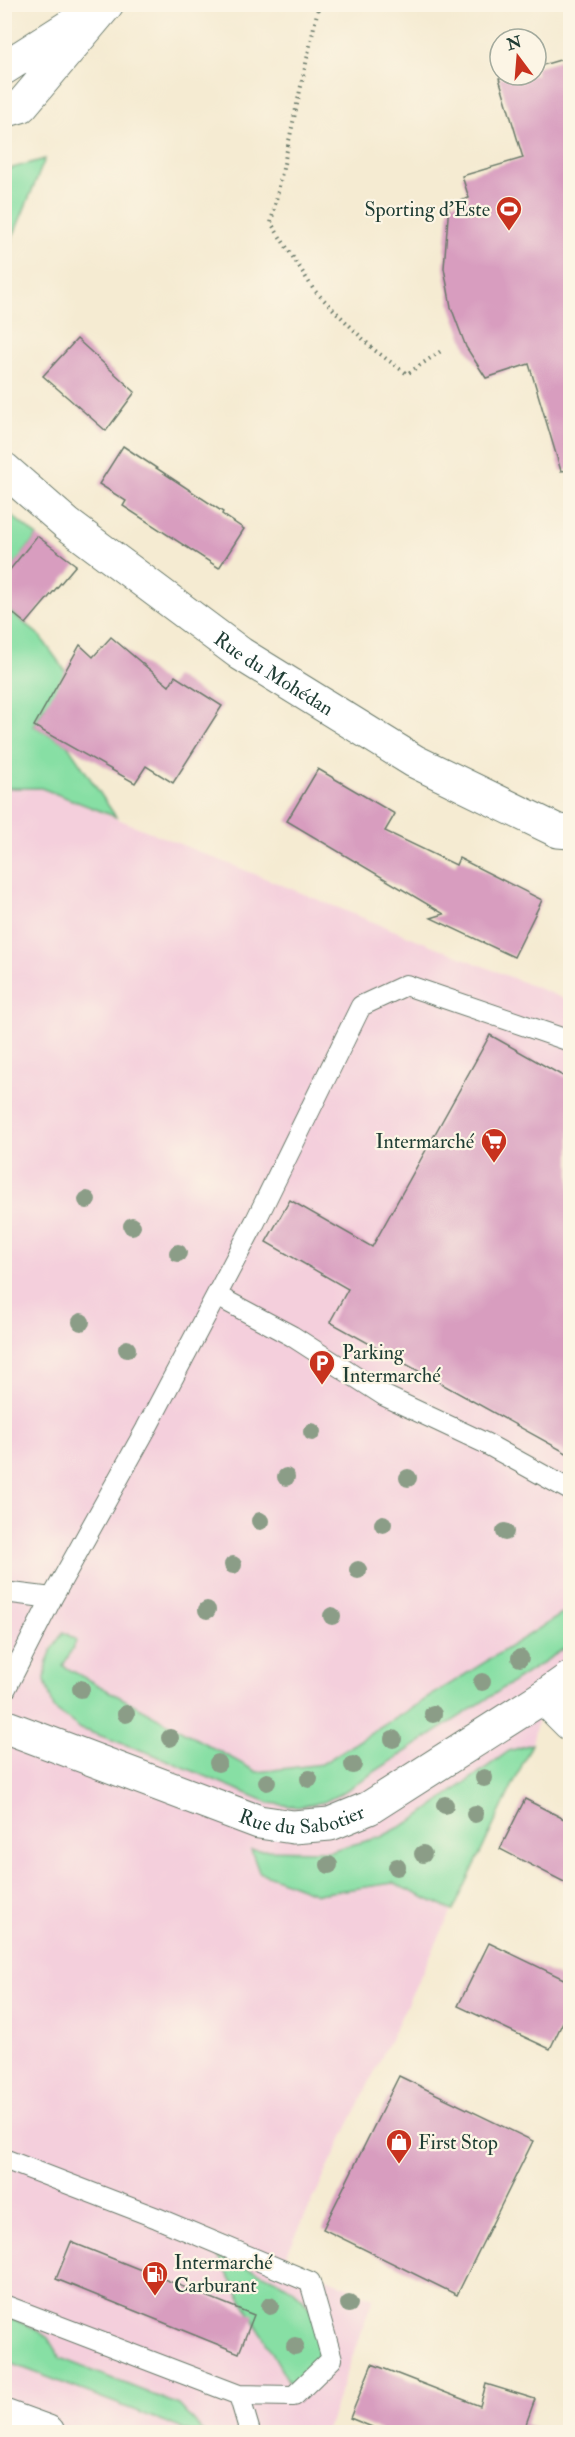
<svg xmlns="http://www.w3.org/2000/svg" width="575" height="2437" viewBox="0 0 575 2437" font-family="'IM FELL Double Pica',serif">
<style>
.built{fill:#f4cfdc}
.green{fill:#87dfa4;stroke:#538e6c;stroke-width:1.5}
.building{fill:#d89dbf}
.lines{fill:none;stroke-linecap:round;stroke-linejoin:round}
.lane-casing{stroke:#6a7a6b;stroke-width:22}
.street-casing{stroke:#6a7a6b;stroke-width:35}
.secondary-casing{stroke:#6a7a6b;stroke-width:35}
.path{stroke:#6a7a6b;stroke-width:4;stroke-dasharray:1.5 4.5;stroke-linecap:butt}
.lane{stroke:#fff;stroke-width:20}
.street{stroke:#fff;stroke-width:33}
.secondary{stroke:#fff;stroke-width:33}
.tree{fill:#8b9d87}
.labels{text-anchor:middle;stroke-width:4.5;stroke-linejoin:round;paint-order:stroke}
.poi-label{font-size:20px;fill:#1f3d34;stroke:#fcf5e5;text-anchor:start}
.street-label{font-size:20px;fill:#1f3d34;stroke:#fcf5e5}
</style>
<rect width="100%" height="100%" fill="#fcf5e5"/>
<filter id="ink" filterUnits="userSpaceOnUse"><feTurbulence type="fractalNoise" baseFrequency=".0167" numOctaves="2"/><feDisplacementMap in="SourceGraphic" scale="12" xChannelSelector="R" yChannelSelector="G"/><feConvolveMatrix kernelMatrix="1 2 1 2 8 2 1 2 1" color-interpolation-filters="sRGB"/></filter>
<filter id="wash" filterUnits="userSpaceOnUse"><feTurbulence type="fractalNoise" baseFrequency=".008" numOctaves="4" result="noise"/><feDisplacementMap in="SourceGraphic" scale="24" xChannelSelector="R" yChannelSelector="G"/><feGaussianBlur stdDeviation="1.35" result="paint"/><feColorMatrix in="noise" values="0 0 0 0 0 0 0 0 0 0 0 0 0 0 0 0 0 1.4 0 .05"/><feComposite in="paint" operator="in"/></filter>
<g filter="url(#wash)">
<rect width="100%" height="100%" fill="#f5ebd2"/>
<!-- built -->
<path class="built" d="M9,788h32l529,213v677l-27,19 -11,47 -248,516 89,38 -47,134h-321l-1,-1642z"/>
<!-- green -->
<path class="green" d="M45,159l-40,97v-86z
M6,511l31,25 -32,41 -1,-64z
M4,606l36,30 29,40 -25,32 -10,18 33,18 49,73 -75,-29h-32l-4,2z
M570,1609v36l-228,148 -18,9 -26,5 -28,-4 -118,-49 -71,-25 -27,-20 -9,-28 1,-16 6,-16 11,-17 14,8 -14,26 194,106 65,-8z
M532,1744l-79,167 -60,-28 -76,11 -58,-22 -8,-22 78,1 52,-14 34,-18 94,-68z
M218,2257c41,16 99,28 101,82 1,27 -7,33 -28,47z
M4,2316l30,12 14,10 12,20 119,47 25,27h-13l-186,-71z"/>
<g id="blocks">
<!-- building -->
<path class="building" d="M570,57v413l-9,1 -32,-107 -43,14 -20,-31 -15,-40 -7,-39 5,-64 20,-6 -7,-22 61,-18 -24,-80 11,-3h26v-8z
M77,339l58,53 -29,39 -63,-55z
M123,446l100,66 -1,2 22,15 -25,39 -96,-62 3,-5 -27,-17z
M37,536l39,29 -50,59 -22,-18v-29z
M111,637l58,49 6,-10 47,30 -49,77 -27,-17 -11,17 -101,-57 46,-81 13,12z
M318,769l77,45 -10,17 71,34 3,-7 83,42 -28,57 -83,-39 13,-4 -157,-93z
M490,1035l80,45v375l-240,-133 18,-33 -82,-47 24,-42 82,47z
M525,1799l45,23v63l-70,-36z
M489,1943l81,39v25l-20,42 -92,-43z
M399,2076l134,65 -76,154 -134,-66z
M71,2242l183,73 -15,38 -183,-74z
M372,2364l108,42 6,-22 49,15 -9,25 15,6 -1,3h-153l-37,-15z"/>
</g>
</g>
<g filter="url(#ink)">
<use href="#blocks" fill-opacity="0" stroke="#6a7a6b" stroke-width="1.5"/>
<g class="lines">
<!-- lane casing -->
<g class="lane-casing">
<path id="lane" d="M217,1296l75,40 93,60 100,47 85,47
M4,1592l48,6
M4,1692l48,-94 94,-169 109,-207 106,-216 45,-21 164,56
M4,2159l153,59 153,64 22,77 -38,37 -55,-1 -235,-90
M239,2395l11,37"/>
</g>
<!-- street casing -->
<g class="street-casing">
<g id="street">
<path id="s1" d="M4,469l63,55 174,130 173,107 144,70 12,1"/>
<path d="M543,1697l27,-19"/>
<path id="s2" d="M4,1726l255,96 34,5 37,-3 39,-16 174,-111 27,27"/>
</g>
</g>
<!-- secondary casing -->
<g class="secondary-casing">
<path id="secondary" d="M4,68l77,-49
M4,111l17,-5 86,-102
M4,2416l44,16"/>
</g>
<!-- path -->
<path class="path" d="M319,4l-48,219 43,67 59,59 34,25 34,-23"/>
<!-- lane -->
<use href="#lane" class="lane"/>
<!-- street -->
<use href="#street" class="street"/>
<!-- secondary -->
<use href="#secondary" class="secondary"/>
</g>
<!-- trees -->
<g class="tree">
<circle cx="87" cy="1200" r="9"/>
<circle cx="132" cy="1226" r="9"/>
<circle cx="178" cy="1253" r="9"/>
<circle cx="81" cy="1322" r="9"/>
<circle cx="127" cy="1349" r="9"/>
<circle cx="312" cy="1432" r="9"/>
<circle cx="286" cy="1477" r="9"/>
<circle cx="408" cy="1478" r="9"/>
<circle cx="260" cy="1521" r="9"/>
<circle cx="383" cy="1524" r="9"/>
<circle cx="505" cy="1532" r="9"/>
<circle cx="233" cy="1565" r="9"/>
<circle cx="358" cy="1570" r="9"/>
<circle cx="207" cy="1610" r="9"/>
<circle cx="332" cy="1616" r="9"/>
<circle cx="520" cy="1658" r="9"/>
<circle cx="482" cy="1682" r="9"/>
<circle cx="81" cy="1689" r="9"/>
<circle cx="126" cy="1714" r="9"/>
<circle cx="433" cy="1714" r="9"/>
<circle cx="170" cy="1738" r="9"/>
<circle cx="393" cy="1739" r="9"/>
<circle cx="218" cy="1763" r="9"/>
<circle cx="353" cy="1765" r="9"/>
<circle cx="484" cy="1778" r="9"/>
<circle cx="309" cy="1779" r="9"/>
<circle cx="267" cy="1782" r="9"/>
<circle cx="445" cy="1805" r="9"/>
<circle cx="475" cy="1814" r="9"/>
<circle cx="423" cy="1854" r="9"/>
<circle cx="329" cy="1865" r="9"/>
<circle cx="397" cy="1867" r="9"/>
<circle cx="349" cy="2304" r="9"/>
<circle cx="270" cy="2306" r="9"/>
<circle cx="295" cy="2346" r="9"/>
</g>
</g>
<!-- icons -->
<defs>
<g id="stadium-pin" transform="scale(1.35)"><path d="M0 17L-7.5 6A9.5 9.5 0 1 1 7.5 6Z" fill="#c8321e" stroke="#fcf5e5"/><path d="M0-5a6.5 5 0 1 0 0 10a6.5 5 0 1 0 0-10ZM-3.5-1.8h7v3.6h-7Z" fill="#fff"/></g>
<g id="supermarket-pin" transform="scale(1.35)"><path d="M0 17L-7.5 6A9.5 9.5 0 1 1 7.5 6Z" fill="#c8321e" stroke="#fcf5e5"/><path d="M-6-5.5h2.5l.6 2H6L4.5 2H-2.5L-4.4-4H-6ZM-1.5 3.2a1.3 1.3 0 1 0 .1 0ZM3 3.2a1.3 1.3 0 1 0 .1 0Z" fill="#fff"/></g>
<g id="parking-pin" transform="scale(1.35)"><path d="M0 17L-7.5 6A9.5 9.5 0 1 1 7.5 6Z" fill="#c8321e" stroke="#fcf5e5"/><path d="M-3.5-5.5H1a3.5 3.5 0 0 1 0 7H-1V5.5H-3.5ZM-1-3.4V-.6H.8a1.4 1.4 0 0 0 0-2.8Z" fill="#fff"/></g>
<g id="shop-pin" transform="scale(1.35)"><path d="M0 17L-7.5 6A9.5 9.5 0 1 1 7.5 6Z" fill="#c8321e" stroke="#fcf5e5"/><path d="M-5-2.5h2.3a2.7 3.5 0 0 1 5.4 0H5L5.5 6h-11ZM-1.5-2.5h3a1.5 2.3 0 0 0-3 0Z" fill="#fff"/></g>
<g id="fuel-pin" transform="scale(1.35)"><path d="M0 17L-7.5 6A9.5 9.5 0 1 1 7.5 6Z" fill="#c8321e" stroke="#fcf5e5"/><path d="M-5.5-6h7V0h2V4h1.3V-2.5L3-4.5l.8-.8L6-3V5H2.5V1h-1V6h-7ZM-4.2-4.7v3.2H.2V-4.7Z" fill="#fff"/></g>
</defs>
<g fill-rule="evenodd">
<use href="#stadium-pin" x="509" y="209"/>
<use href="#supermarket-pin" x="494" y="1141"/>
<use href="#parking-pin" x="322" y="1363"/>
<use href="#shop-pin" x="399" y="2142"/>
<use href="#fuel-pin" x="155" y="2274"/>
</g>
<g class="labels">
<!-- poi labels -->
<g class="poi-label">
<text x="490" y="216" text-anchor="end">Sporting d'Este</text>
<text x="474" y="1148" text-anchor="end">Intermarché</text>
<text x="342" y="1359">Parking<tspan x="342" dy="23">Intermarché</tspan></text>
<text x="418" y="2149">First Stop</text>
<text x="174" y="2269">Intermarché<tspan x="174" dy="23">Carburant</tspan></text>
</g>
<!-- street labels -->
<g class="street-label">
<text dy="7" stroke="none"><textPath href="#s1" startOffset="339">Rue du Mohédan</textPath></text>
<text dy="7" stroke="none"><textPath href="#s2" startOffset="316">Rue du Sabotier</textPath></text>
</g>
</g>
<!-- margin -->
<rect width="575" height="2437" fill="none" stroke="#fcf5e5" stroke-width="24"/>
<!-- north arrow -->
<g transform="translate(518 57) rotate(344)"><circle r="28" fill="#fcf5e5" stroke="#a4ab9e" stroke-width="1.5"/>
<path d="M0-4.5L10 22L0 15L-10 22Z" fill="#c8321e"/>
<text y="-9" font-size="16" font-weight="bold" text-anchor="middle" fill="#1f3d34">N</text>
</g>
</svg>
